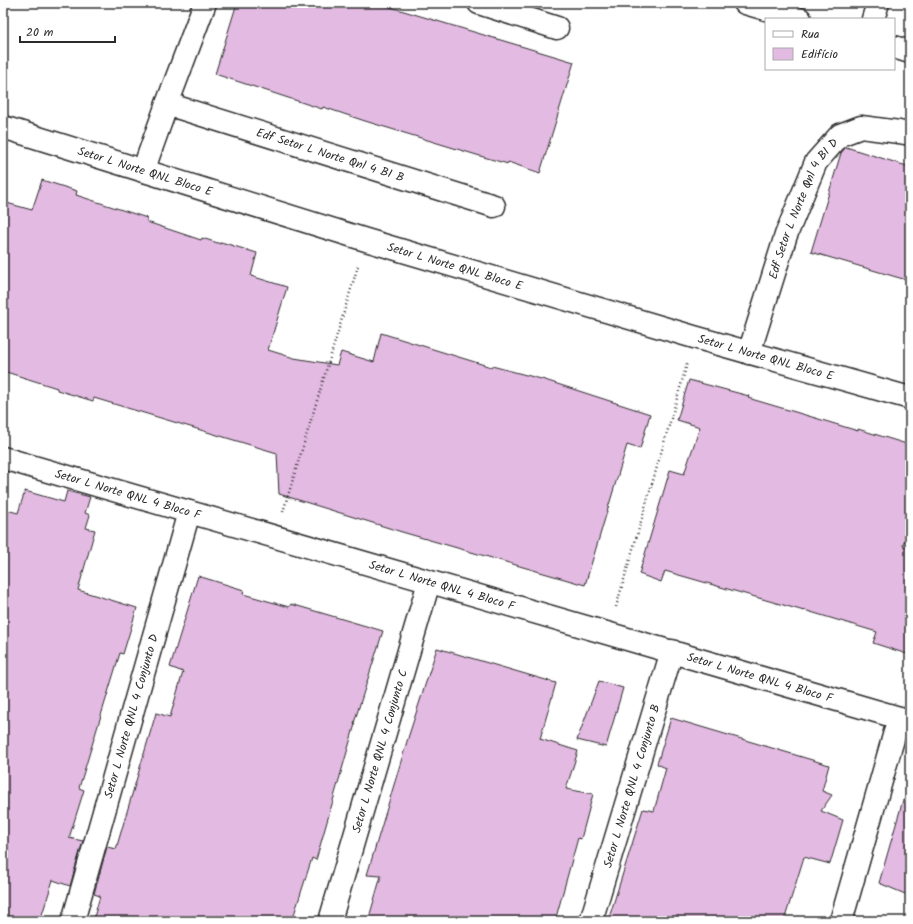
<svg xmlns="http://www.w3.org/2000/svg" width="913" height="924" viewBox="0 0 913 924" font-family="Kalam,sans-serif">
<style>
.building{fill:#e3bae2;stroke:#2b2b2b}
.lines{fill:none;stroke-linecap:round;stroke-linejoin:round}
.minor-casing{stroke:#2b2b2b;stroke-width:25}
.major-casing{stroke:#2b2b2b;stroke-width:25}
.path{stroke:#2b2b2b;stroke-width:2.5;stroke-dasharray:1 3;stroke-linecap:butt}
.minor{stroke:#fff;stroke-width:22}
.major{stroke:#fff;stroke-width:22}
.labels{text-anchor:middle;stroke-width:3.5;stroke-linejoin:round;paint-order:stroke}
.street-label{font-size:12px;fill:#2b2b2b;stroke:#fff}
</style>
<rect width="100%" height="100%" fill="#fff"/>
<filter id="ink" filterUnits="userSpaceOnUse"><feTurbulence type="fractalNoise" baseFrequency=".025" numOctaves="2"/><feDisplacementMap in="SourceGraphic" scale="8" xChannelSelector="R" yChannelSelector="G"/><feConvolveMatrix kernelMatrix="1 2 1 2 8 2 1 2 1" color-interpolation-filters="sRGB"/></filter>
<g filter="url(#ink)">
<!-- building -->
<path class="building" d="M237,3h140l197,59 -34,111 -32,-11v2l-28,-8 -115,-35 -42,-14 -1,2 -107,-35z
M846,147l64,20v114l-99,-29 30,-99z
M42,180l35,11 -1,4 71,23v4l54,18 1,-2 19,6v-2l36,11 -6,23 36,11 -19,63 26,8 43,7 4,-13 33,10 7,-29 110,34 1,-1 53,14 105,34 -10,35 -13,-4 -42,140 -183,-53 -123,-38 -2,-41 -183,-55 -1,3 -36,-11v-2l-54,-17v-169l29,8z
M689,380l60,16 -1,2 74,22 36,11v-2l52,16v76l-7,25 7,2v107l-37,-12 4,-11 -73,-22v1l-139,-40 -4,11 -22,-8 31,-104 14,4 16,-47 -23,-7z
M25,491l39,11 3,-11 23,6 -5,16 5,2 -4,13 9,2 -17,60 59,18 -14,46 -3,-1 -41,135 5,2 -15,48 14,3 -13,45 -17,-6 -13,41h-16l-21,-6v-406l15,4z
M198,576l46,14 -1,4 46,13 2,-3 92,27 -29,92 1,1 -39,136 -4,-2 -20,63h-199l7,-25 -6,-2 13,-47 9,2 40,-136 14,4 13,-45 -13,-5z
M437,648l119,35 -16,56 38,12 -12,38 27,5 -12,45 -3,-1 -23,83h-187l13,-45 -14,-1 41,-137z
M599,681l24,7 -17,59 -29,-7z
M671,718l158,47 -7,26 10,4 -11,16 22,9 -13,44 -26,-7 -20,64h-176l35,-112 11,2 12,-43 -9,-4z
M903,800l7,1v95l-31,-13z"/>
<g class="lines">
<!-- minor casing -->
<g class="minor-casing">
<g id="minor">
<path d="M479,3l78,25"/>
<path id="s1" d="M167,104l327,102"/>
<path id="s2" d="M3,127l363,113 328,97 216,61"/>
<path d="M143,171l24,-67 38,-101"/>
<path id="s3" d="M749,353l37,-118 30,-73 24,-27 21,-8 38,5 11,2"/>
<path id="s4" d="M3,458l907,263"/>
<path id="s5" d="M73,921l116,-409"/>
<path id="s6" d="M330,921l99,-339"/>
<path id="s7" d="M591,921l81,-270"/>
<path d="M841,921l58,-203"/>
</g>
</g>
<!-- major casing -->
<g class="major-casing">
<path id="major" d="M745,3l55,16
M873,19l5,-16
M894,47l16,5"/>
</g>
<!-- path -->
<path class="path" d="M283,512l75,-246
M616,607l71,-243"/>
<!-- minor -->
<use href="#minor" class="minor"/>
<!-- major -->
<use href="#major" class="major"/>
</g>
</g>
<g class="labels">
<!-- street labels -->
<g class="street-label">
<text dy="4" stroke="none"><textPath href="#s1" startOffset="171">Edf Setor L Norte Qnl 4 BI B</textPath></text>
<text dy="4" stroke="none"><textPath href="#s2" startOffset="149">Setor L Norte QNL Bloco E</textPath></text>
<text dy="4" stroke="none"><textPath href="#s3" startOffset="155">Edf Setor L Norte Qnl 4 BI D</textPath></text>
<text dy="4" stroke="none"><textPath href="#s2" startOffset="473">Setor L Norte QNL Bloco E</textPath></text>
<text dy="4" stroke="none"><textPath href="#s2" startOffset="797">Setor L Norte QNL Bloco E</textPath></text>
<text dy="4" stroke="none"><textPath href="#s4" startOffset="130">Setor L Norte QNL 4 Bloco F</textPath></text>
<text dy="4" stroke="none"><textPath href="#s4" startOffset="457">Setor L Norte QNL 4 Bloco F</textPath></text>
<text dy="4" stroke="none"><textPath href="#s4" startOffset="788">Setor L Norte QNL 4 Bloco F</textPath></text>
<text dy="4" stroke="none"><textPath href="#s5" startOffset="213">Setor L Norte QNL 4 Conjunto D</textPath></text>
<text dy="4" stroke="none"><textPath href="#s6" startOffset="177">Setor L Norte QNL 4 Conjunto C</textPath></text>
<text dy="4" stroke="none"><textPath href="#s7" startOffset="141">Setor L Norte QNL 4 Conjunto B</textPath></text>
</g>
</g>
<!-- margin -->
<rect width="913" height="924" fill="none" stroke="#fff" stroke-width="16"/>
<rect x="8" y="8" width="897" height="908" fill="none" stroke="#2b2b2b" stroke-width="1.5" filter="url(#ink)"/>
<!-- legend -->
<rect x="765" y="18" width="130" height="52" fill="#ffffff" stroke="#aaaaaa"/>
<rect x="773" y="31" width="20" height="6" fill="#ffffff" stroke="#aaaaaa"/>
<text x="801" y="38" font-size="12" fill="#2b2b2b">Rua</text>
<rect x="773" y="48" width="20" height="12" fill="#e3bae2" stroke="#aaaaaa"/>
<text x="801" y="58" font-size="12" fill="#2b2b2b">Edifício</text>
<!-- scale -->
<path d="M20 36v6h95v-6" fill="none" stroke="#2b2b2b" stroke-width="2"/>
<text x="26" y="36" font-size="12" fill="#2b2b2b" stroke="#ffffff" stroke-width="3" paint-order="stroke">20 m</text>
</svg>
